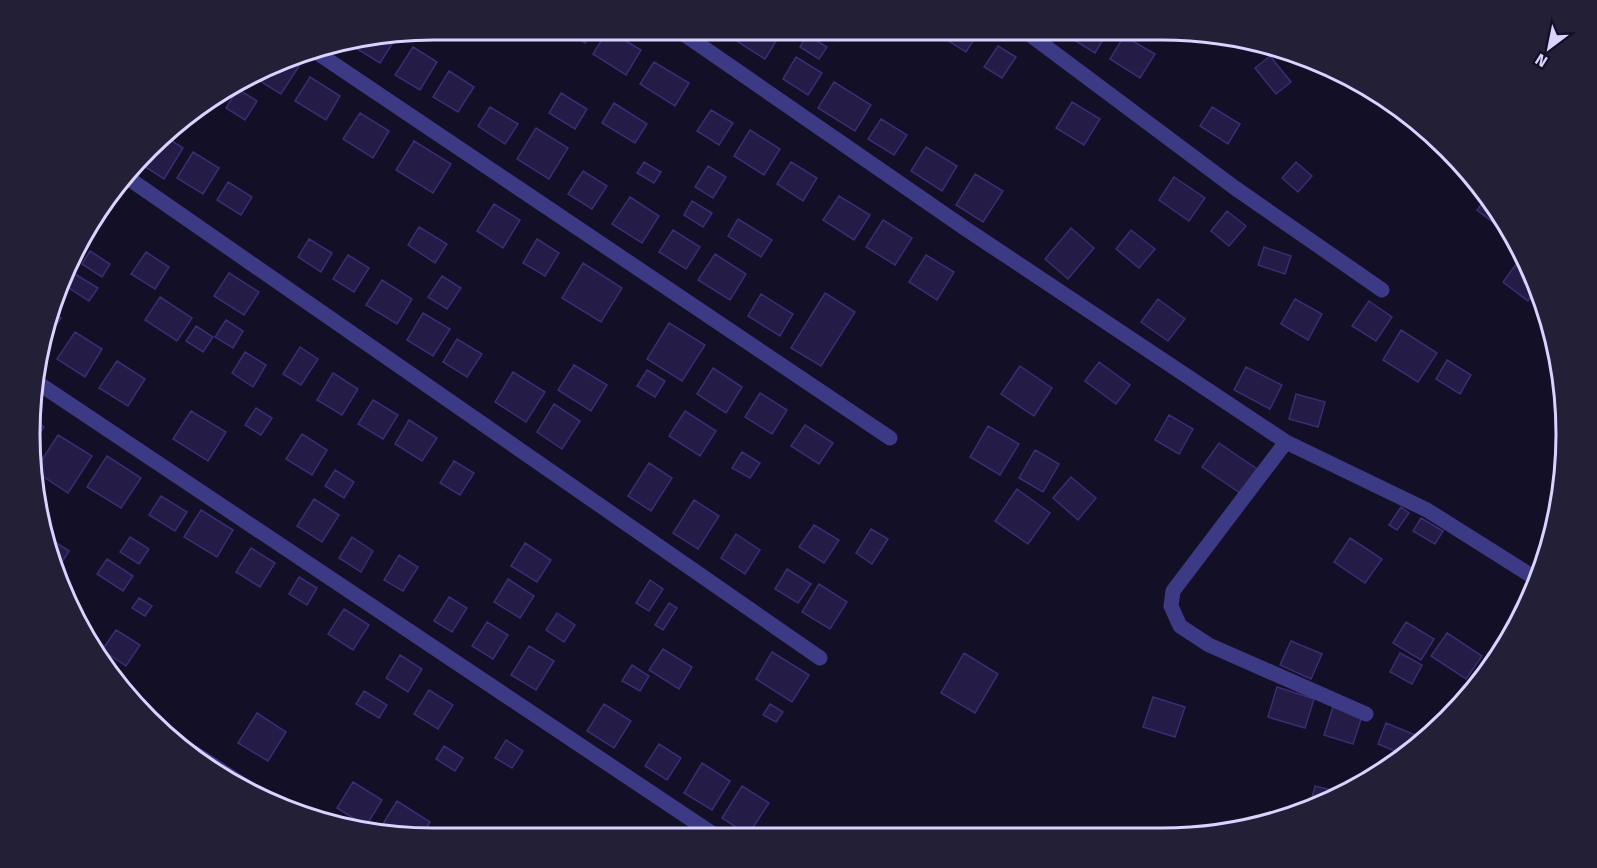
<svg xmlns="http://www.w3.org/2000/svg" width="1597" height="868" viewBox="0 0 1597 868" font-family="'Fira Sans',sans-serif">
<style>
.building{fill:#241b47;stroke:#3b2d73;stroke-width:1.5}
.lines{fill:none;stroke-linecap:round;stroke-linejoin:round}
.minor{stroke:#3d3a85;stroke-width:15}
.rim{fill:none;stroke:#d9d4ff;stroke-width:3}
</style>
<rect width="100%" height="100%" fill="#130f26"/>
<!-- building -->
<path class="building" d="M564,30h29l-8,13z
M608,30l33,20 -15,25 -33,-21z
M730,30h53l-18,29 -38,-24z
M841,30l2,2 -5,9 -16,-10z
M942,31h37l-13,21 -27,-17z
M1068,31h40l-13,22 -29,-18z
M807,35l20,12 -8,12 -19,-12z
M397,36l-17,27 -29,-18 1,-1z
M1124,36l31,18 -15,24 -30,-19z
M998,46l18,11 -14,21 -18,-11z
M413,47l24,15 -17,28 -25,-15z
M1270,56l21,26 -15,12 -21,-26z
M796,57l26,16 -14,22 -25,-16z
M289,60l10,6 -18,28 -26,-16z
M654,62l35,21 -14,23 -35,-22z
M449,71l25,16 -16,25 -25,-15z
M310,77l30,19 -14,24 -31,-19z
M834,82l37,23 -16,26 -37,-23z
M238,89l19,12 -12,19 -19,-12z
M561,93l26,16 -12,20 -26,-16z
M1072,102l28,17 -16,26 -28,-17z
M614,103l33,21 -12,19 -33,-20z
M490,107l28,17 -13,20 -27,-18z
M1212,107l28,17 -12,20 -28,-18z
M711,110l22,13 -14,22 -22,-14z
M360,113l29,18 -16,27 -30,-19z
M881,119l26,16 -13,20 -26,-16z
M536,128l32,20 -19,31 -32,-20z
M750,130l30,19 -16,26 -30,-19z
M166,137l17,11 -19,31 -23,-15z
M414,141l37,23 -18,29 -37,-23z
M926,147l31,19 -15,25 -31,-20z
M193,152l26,16 -16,26 -26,-16z
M644,162l17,10 -7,11 -17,-10z
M791,162l26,16 -14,23 -26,-17z
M1296,162l16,14 -14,16 -16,-14z
M708,166l18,11 -13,21 -18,-11z
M583,171l24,15 -15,23 -24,-15z
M975,174l28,17 -20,31 -27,-17z
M1174,177l31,21 -16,23 -30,-21z
M228,182l24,15 -11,18 -24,-15z
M1488,195l19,30 -4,5 -26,-20z
M839,196l31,19 -16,25 -31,-20z
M630,197l29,19 -17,27 -30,-19z
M692,201l20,12 -9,14 -19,-12z
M494,204l26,16 -17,28 -26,-17z
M1227,211l19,15 -17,20 -18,-15z
M738,219l34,21 -11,17 -33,-21z
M883,220l29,18 -17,27 -29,-18z
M419,227l28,17 -12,19 -27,-18z
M1071,228l23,20 -26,31 -23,-20z
M673,230l27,17 -14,22 -27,-17z
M1131,230l24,19 -16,19 -23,-19z
M309,239l23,14 -11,19 -23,-15z
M537,239l22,14 -14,23 -22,-13z
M1264,247l27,9 -6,18 -27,-9z
M90,251l20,13 -8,13 -20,-13z
M146,252l23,15 -14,22 -24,-15z
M715,254l31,20 -16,26 -32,-20z
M348,255l21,13 -15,24 -21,-13z
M926,255l28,17 -17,28 -28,-18z
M583,263l39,25 -21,34 -39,-24z
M1517,263l15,11 6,14 -10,13 -25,-19z
M70,271l28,17 -9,13 -25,-16z
M229,273l30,19 -15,23 -30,-19z
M442,276l19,12 -14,21 -19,-12z
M382,280l30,19 -15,25 -31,-19z
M825,293l30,19 -34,54 -30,-18z
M761,294l32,20 -13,22 -32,-20z
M160,297l32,21 -15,23 -32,-21z
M1158,299l27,20 -17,22 -27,-19z
M1295,299l27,15 -14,26 -27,-16z
M1369,301l23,16 -16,24 -24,-15z
M52,312l9,6 -19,28 2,-16z
M423,313l27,16 -17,27 -26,-16z
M226,320l17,11 -10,17 -18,-11z
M669,323l36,22 -23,36 -35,-22z
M196,326l17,11 -10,15 -17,-11z
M1401,330l36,23 -19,29 -35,-22z
M75,332l27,17 -17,28 -28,-18z
M457,339l25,15 -15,23 -24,-15z
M300,347l18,12 -17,26 -18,-11z
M245,352l21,13 -13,22 -21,-14z
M1447,360l24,15 -11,19 -24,-15z
M117,361l28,18 -17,27 -29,-18z
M1099,362l31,23 -14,19 -31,-23z
M574,365l33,20 -16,26 -33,-21z
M1020,366l32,22 -18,28 -33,-22z
M1246,367l36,18 -12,24 -36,-19z
M713,368l29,19 -16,26 -29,-19z
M647,370l18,11 -10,16 -18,-11z
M513,372l32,20 -19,30 -31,-20z
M333,373l25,16 -16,26 -25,-15z
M760,393l27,17 -15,24 -27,-17z
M1296,394l29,8 -7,25 -29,-8z
M373,400l25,15 -15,24 -25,-15z
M554,404l26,17 -18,28 -25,-17z
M256,408l16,10 -11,17 -16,-10z
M191,411l35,21 -18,29 -35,-22z
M685,411l31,20 -16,25 -31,-20z
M1169,415l24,14 -14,25 -24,-14z
M35,420l9,7 -12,18z
M409,420l28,18 -15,23 -27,-17z
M805,425l28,18 -14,21 -28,-18z
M988,426l31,18 -19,31 -30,-18z
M302,434l25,16 -15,25 -26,-16z
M58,435l34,21 -24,37 -33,-22z
M1219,443l38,26 -17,24 -38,-26z
M1035,450l24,14 -16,28 -24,-14z
M742,452l18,11 -10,15 -18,-10z
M107,456l34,22 -20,30 -34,-21z
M454,461l20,12 -14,22 -20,-12z
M649,463l23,15 -21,33 -23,-15z
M335,470l19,12 -10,16 -19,-12z
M1071,477l25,21 -18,22 -25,-22z
M1564,486l-7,29 -7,-3z
M1017,489l33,24 -22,31 -33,-23z
M161,496l26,16 -12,19 -26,-16z
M314,499l25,16 -17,27 -25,-16z
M694,500l25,16 -21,33 -25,-16z
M1401,507l8,6 -12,17 -8,-5z
M201,510l32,20 -16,27 -33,-20z
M1421,518l22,13 -8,13 -22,-13z
M814,525l25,15 -15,23 -25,-16z
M871,529l17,10 -16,25 -16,-11z
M736,534l24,16 -15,24 -24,-16z
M130,537l19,12 -10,15 -19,-12z
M352,537l21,14 -12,21 -22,-14z
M49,538l20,13 -10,16 -4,-3z
M1350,538l32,21 -17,24 -31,-21z
M525,543l26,17 -14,22 -26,-16z
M251,548l24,15 -15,24 -24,-15z
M399,555l19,12 -15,24 -19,-11z
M107,559l26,17 -10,15 -26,-17z
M787,569l24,15 -13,19 -23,-14z
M299,577l18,11 -10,17 -18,-11z
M508,579l26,17 -14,22 -26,-16z
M650,580l13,9 -14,22 -13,-8z
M819,584l28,18 -17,27 -28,-17z
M449,597l18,11 -15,24 -18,-11z
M139,598l13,8 -7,10 -13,-8z
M669,603l8,5 -14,22 -8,-5z
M344,609l25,16 -16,25 -25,-16z
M557,613l18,12 -11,17 -18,-12z
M487,622l21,13 -15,24 -21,-13z
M1406,622l28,17 -13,21 -28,-17z
M116,630l24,15 -14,21 -24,-16z
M1447,633l35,23 -16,23 -35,-23z
M1291,641l31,13 -11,25 -31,-14z
M529,646l25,15 -18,29 -25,-15z
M663,649l29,18 -13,22 -30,-19z
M772,652l37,23 -17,27 -36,-23z
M964,653l34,21 -23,39 -34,-20z
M1400,653l22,12 -10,19 -22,-12z
M400,655l22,14 -14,23 -22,-14z
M632,665l17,11 -9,15 -18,-10z
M1277,687l37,12 -9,29 -37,-11z
M429,690l24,15 -15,24 -24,-15z
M364,691l23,14 -8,13 -23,-14z
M1461,691l7,7 -19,18 -6,-7z
M1153,697l32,10 -10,30 -32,-10z
M604,704l27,17 -17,27 -27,-17z
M770,704l13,8 -7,10 -13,-7z
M1333,707l29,9 -9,28 -29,-9z
M257,713l29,19 -18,29 -30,-18z
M1386,723l34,14 -3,7 -12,11 -27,-11z
M506,740l17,11 -11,17 -17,-10z
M659,744l22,14 -14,22 -22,-14z
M444,746l19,12 -8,13 -19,-12z
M702,763l28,18 -18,29 -28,-17z
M353,782l29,18 -16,26 -29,-18z
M742,786l27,17 -21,32 -26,-17z
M1315,786l29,7 -35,17z
M397,801l33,21 -9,15 -43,-5z"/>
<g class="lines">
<!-- minor -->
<path class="minor" d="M678,30l288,199 320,213 141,68 111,70
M1025,31l210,157 147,102
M313,50l577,388
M128,178l692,480
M38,383l678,453
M1286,442l-113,149 -2,15 9,20 29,19 157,69
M194,753l63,41"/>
</g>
<!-- crop -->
<path d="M0 0H1597V868H0ZM434 40H1162A394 394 0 0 1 1556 434V434A394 394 0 0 1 1162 828H434A394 394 0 0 1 40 434V434A394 394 0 0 1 434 40Z" fill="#231f37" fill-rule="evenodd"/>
<path class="rim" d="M434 40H1162A394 394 0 0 1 1556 434V434A394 394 0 0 1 1162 828H434A394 394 0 0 1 40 434V434A394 394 0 0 1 434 40Z"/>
<!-- north arrow -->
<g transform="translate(1549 48) rotate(212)" stroke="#130f26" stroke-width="4.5" paint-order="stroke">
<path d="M0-4.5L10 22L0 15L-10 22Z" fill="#d9d4ff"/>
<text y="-9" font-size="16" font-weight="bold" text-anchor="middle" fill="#d9d4ff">N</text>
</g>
</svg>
